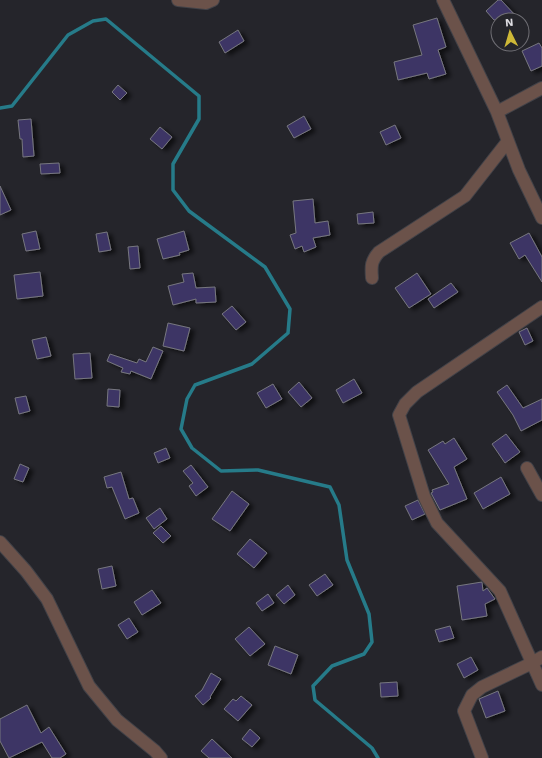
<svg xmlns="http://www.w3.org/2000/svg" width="542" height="758" viewBox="0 0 542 758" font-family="'Work Sans',sans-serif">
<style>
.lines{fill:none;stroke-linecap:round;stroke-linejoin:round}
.stream{stroke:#267b89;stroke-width:3.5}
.building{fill:#3c3565;stroke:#77777f;filter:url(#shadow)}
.street-casing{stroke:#424248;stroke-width:14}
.street{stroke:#6b524a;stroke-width:12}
</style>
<defs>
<filter id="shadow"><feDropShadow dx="4.5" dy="2.5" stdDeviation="2" flood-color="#0009"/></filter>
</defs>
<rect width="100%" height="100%" fill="#25252b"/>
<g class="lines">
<!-- stream -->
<path class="stream" d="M0,108l12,-2 56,-71 25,-14 13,-2 93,77v23l-26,45v26l16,21 76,56 25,42 -2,24 -36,31 -57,21 -8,14 -6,30 11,19 29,23 37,-1 72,17 9,18 8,55 22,54 3,28 -8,12 -32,12 -19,20 2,14 57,48 6,10"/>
</g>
<!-- building -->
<path class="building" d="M498,0h3l14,15 -5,5h-16l-8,-9z
M437,18l9,29 -8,3 8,24 -17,5 -2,-6 -29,7 -4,-18 28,-7 -9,-30z
M238,30l6,11 -19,12 -6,-11z
M539,43l3,5v18l-11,5 -9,-20z
M118,85l9,8 -7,7 -8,-8z
M304,116l7,13 -17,9 -7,-12z
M31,119l3,37 -11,1 -1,-18h-2l-2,-19z
M395,125l6,13 -15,7 -6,-13z
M160,127l12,10 -10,12 -12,-10z
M59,163l1,10 -19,1 -1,-10z
M0,186l11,24 -11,5z
M313,199l2,24 13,-2 2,14 -17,3 3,9 -12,5 -2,-6 -7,3 -5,-14 6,-2 -3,-32z
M373,212l1,11 -16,1 -1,-10z
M36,231l4,18 -14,2 -4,-17z
M184,231l5,19 -10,3 1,2 -17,4 -6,-20z
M107,232l4,18 -12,2 -3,-18z
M529,233l13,24v25l-17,-27 -6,4 -9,-16z
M138,246l2,22 -10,1 -2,-22z
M40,272l3,24 -26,3 -3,-24z
M193,273l3,15 19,-1 1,15 -20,1v-4l-23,6 -5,-19 16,-4 -2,-8z
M417,273l14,21 -22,14 -14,-20z
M451,283l7,9 -24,16 -6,-9z
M232,306l14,16 -10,8 -14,-16z
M168,323l22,5 -6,23 -21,-5z
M527,328l6,13 -8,4 -6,-13z
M46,337l5,19 -14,3 -5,-19z
M153,347l10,4 -12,28 -20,-8 -1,3 -9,-2 2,-4 -16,-7 3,-7 27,9 2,-4 7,3z
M90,353l2,25 -17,1 -2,-25z
M354,379l8,14 -19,10 -7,-13z
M299,382l13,16 -11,9 -13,-15z
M273,384l9,15 -16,9 -9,-15z
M507,385l16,23 19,-9v21l-21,11 -8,-16 -16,-23z
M108,389l12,1 -1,17 -12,-1z
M26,396l4,15 -11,3 -4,-16z
M506,434l14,18 -15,11 -13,-19z
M454,438l13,21 -13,8 13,32 -27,11 -9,-17 2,-1 -1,-2 17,-6 -21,-34 15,-9 2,3z
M166,448l4,10 -12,5 -4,-10z
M20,464l9,4 -6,14 -9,-3z
M191,465l17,22 -12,9 -7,-10 4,-3 -10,-12z
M121,472l8,27 4,-1 6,15 -14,6 -13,-32 -5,1 -3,-11z
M501,477l9,17 -27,15 -9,-16z
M232,491l17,13 -19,27 -18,-12z
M418,500l7,14 -13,6 -7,-14z
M160,508l7,11 -13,10 -8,-11z
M161,526l10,10 -8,7 -10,-10z
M250,539l17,14 -13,15 -17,-14z
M112,566l4,20 -14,3 -4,-20z
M325,574l8,11 -16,11 -8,-11z
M482,582l1,9 4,-3 8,11 -10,5 2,12 -25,4 -5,-34z
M288,585l7,10 -11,9 -8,-9z
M152,590l9,13 -19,12 -8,-13z
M268,594l6,9 -12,8 -6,-8z
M129,618l9,14 -11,7 -9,-14z
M450,626l4,12 -15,4 -4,-12z
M249,627l16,17 -15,12 -15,-17z
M275,646l23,9 -7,19 -23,-9z
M471,657l7,13 -14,8 -7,-14z
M211,673l10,6 -11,18 1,1 -8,7 -8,-9 7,-6z
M397,682l1,14 -17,1 -1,-14z
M498,691l7,20 -19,7 -7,-19z
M241,696l11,9 -14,16 -14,-12 9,-10 3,2z
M27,705l14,28 8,-6 17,27 -6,4h-8l-10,-16 -33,16 -9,-17v-22z
M250,729l10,9 -8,9 -10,-8z
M212,739l20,19h-23l-8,-7z"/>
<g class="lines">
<!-- street casing -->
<g class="street-casing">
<path id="street" d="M178,0l28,3 7,-3
M443,0l54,112 22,58 23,48
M497,112l45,-24
M372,278c-1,-12 -1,-17 7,-26l86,-56 43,-55
M542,307l-125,85 -12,12 -6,11 25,81 13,27 63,68 42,94
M527,468l15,27
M0,542l26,29 21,28 42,87 28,34 38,31 6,7
M482,758l-18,-47 8,-16 10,-8 50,-24 10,-6"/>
</g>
<!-- street -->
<use href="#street" class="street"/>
</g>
<!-- north arrow -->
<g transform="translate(510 32) rotate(355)"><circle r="19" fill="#25252b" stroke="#6f6e74"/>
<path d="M0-3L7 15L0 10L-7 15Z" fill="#ceb837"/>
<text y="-6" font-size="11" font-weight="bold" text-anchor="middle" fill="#dddce1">N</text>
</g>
</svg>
